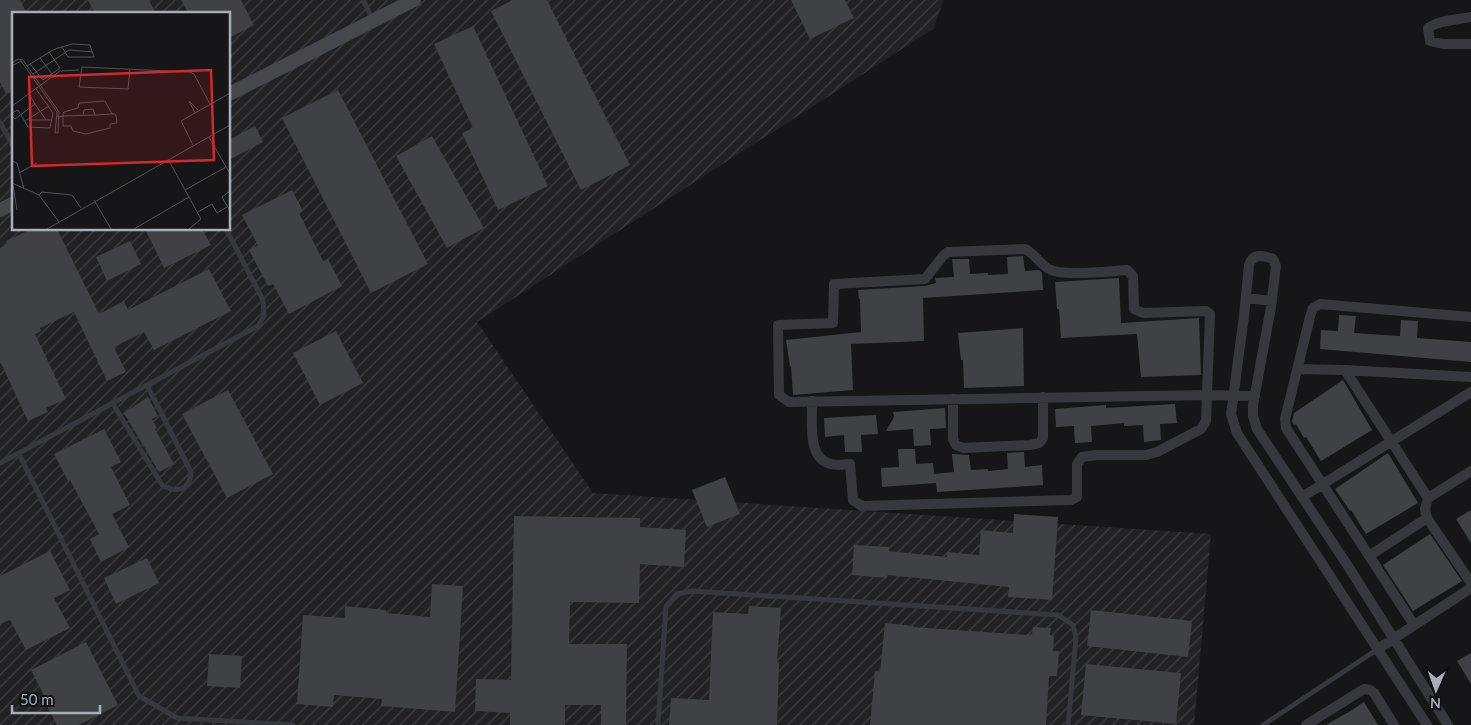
<svg xmlns="http://www.w3.org/2000/svg" width="1471" height="725" viewBox="0 0 1471 725" font-family="Lato,sans-serif">
<style>
.industrial{fill:url(#industrial-furrows);fill-rule:evenodd}
.building{fill:#404145}
.lines{fill:none;stroke-linecap:round;stroke-linejoin:round}
.lane{stroke:#37383d;stroke-width:5}
.street{stroke:#37383d;stroke-width:10}
.secondary{stroke:#45474d;stroke-width:14}
.inset-road{fill:none;stroke:#505258;stroke-width:1}
.view{fill:#d62828;fill-opacity:0.15;stroke:#d62828;stroke-width:2.5}
.inset-edge{fill:none;stroke:#a8adb8;stroke-width:2.5}
</style>
<defs>
<pattern id="industrial-furrows" width="10" height="10" patternUnits="userSpaceOnUse" patternTransform="scale(1.25)"><rect width="10" height="10" fill="#222225"/><path d="M-1 1l2-2M0 10L10 0M9 11l2-2" fill="none" stroke="#3f3f43"/></pattern>
</defs>
<rect width="100%" height="100%" fill="#161618"/>
<!-- industrial -->
<path class="industrial" d="M0,0h944l-11,29 -456,293 116,171 618,41 -17,191h-1194zM14,14h215v215h-215z"/>
<!-- building -->
<path class="building" d="M0,0h20l7,14h-13v76l-8,4 -6,-12z
M88,0h61l7,14h-61z
M181,0h60l13,25 -25,13v-24h-40z
M513,0h34l83,165 -49,25 -90,-179z
M791,0h54l9,18 -44,21z
M473,26l75,160 -50,24 -36,-77 11,-5 -39,-84z
M338,90l90,174 -57,29 -89,-175z
M255,126l8,16 -34,18v-20z
M432,136l52,92 -37,20 -51,-92z
M292,190l11,21 -4,2 24,48 5,-2 14,27 -53,28 -16,-30 -5,2 -19,-36 9,-5 -16,-30z
M32,229h25l42,85 25,-13 4,9 81,-41 22,42 -77,39 -10,-18 -30,15 12,25 -19,9 -33,-69 -34,16 1,3 -6,3 31,65 -20,9 2,4 -20,9 -28,-60v-113l7,-4 -1,-3z
M145,229h57l9,16 -47,23z
M130,241l11,23 -34,17 -11,-24z
M1023,256l2,15 14,-1 3,3 1,17 -120,8 1,43 -73,3 2,46 -60,5 -2,-29 -1,1 -4,-27 75,-8 -1,-33h-1l-1,-9 67,-4 11,-3 -1,-5 19,-1 -2,-18h17l1,15 18,-1v2l20,-1 -1,-17z
M1119,278l2,45 78,-5 2,57 -60,2 -4,-43 -76,4 -2,-29h-2l-2,-27z
M1339,315l17,1 -2,17 29,2 17,1 1,-16 17,1 -1,17 54,4v20l-151,-13 1,-19 17,1z
M1023,328l1,58 -60,2 -1,-28h-2l-3,-27z
M336,331l27,52 -43,22 -27,-52z
M1343,380l29,50 -51,31 -15,-24 -2,1 -8,-14 -2,1 -2,-4 2,-8z
M228,390l45,84 -46,24 -45,-84z
M148,397l10,19 -6,3 5,9 -2,1 19,35 -15,8 -35,-59z
M1175,404l2,19 -17,1 1,16 -17,2 -1,-17 -19,1v-3l-33,3 1,16 -17,1 -1,-17 -18,1 -1,-18 51,-4v3z
M945,408l1,20 -16,1 1,16 -17,1 -1,-17 -27,2 8,-14 -1,-5z
M876,415l2,19 -17,1 1,17h-17l-1,-17 -19,2 -1,-19z
M104,429l17,33 -10,5 19,38 -18,9 17,33 -28,15 -11,-23 9,-5 -29,-54 -2,1 -14,-27z
M898,449h17l1,15 17,-1 1,11 20,-2 -2,-18 17,1 2,15 17,-1v2l20,-2 -1,-16 17,-1 1,15 17,-2 1,20 -106,7 -1,-9 -54,4 -1,-19 18,-1z
M1388,453l30,50 -52,31 -15,-24 -1,1 -15,-22z
M725,477l15,37 -33,13 -15,-37z
M1471,510v33l-15,-24z
M1014,514l44,3 -6,83 -44,-3 1,-10 -122,-12v3l-35,-3 2,-30 35,2v4l58,6v-5l32,3 2,-25 32,3z
M514,516l126,2v9l46,3 -2,37 -44,-3 -1,39 -69,-1 -1,42h58l-1,81h-25v-20h-36v20h-55v-12l-35,-2 1,-32 35,1z
M1430,534l32,47 -49,30 -30,-46z
M50,551l20,39 -16,8 16,30 -44,22 -16,-30 -10,4v-48z
M147,558l12,25 -43,21 -12,-26z
M432,584l31,2 -8,126 -74,-6 1,-7 -48,-4 -1,12 -36,-3 6,-89 42,3v-12l41,4v3l44,4z
M749,606l32,2 -4,54h2l-2,63h-108l2,-27 38,2 4,-88 35,2z
M1091,610l101,11 -4,36 -101,-11z
M885,623l29,3 -1,1 115,8 4,-1 1,-7 18,1 -1,7 4,1 -1,15h6l-2,25h-8l-3,49h-176l5,-54 5,1z
M86,642l32,63 -39,20h-22l-10,-19 2,-1 -18,-35z
M1471,653v31l-14,-23z
M209,654l33,2 -2,32 -33,-2z
M1086,664l95,9 -5,51 -95,-9z
M1364,702l14,23h-52l26,-15z"/>
<g class="lines">
<!-- lane -->
<path class="lane" d="M363,0l10,20
M0,122l14,26
M113,404l49,81c15,8 28,6 29,-13l-44,-87
M19,454l120,242 38,22 116,7
M0,463l258,-137 6,-10 -1,-16 -37,-71
M658,725l8,-119 11,-12 15,-3 366,24 15,10 3,13 -8,87
M1263,725l115,-76"/>
<!-- street -->
<path class="street" d="M1471,17c-15,3 -31,3 -43,11l2,13 13,3h28
M1246,298l26,3
M1297,369l48,1 126,7
M1345,370l83,128
M953,399v40l3,6 7,3 67,-3 9,-2 4,-5v-41
M812,401c1,19 -6,58 19,63 6,2 13,0 19,0l3,36 9,6 209,-6 6,-3v-33l5,-7 15,-2h49l11,-3 44,-23 5,-8 4,-107 -4,-3 -63,2 -9,-4 -1,-33 -6,-6c-17,1 -65,7 -78,-1 -9,-5 -14,-15 -24,-20l-77,3 -5,4 -18,23 -91,5 -1,39 -55,2 1,70 10,7 419,-7 47,1
M1471,471l-43,27 -3,11 2,9 44,65
M1302,497l169,-105
M1369,556l58,-38
M1414,625l-128,-197 -1,-9 25,-102 3,-9 7,-4 151,13
M1378,649l93,-61
M1306,725l58,-36 6,1 4,3 20,32
M1427,725l-190,-292 -6,-19 13,-98 5,-51c4,-12 14,-10 24,-6l3,7 -5,41 -18,98v11l4,13 91,137 100,159"/>
<!-- secondary -->
<path class="secondary" d="M229,94l185,-94
M0,210l14,-7"/>
</g>
<!-- overview -->
<g transform="translate(12 12)">
<rect width="218" height="218" fill="#161618"/>
<path class="inset-road" d="M28,46l12,16M0,51l6,-4 5,1 36,52 -1,21h-3l2,-21 -36,-51 -9,5M18,52l13,16 17,-12 -11,-16M15,54l24,-15 7,-3 4,-1 10,-3h2l16,1 4,12h-26l-6,-10M118,57l-2,20 -49,-2 3,-20 107,5 5,2 16,30M21,62l36,-24 24,2M23,92l11,16M0,94l48,-35 19,-1M0,101l6,-3 10,17 22,1 3,-15 -17,-24M183,101l-6,-12 9,9M71,103l1,-5 9,-1 2,6M0,104l3,3 20,-15 -6,-10M45,104l3,1 3,-1 32,-1 17,-1h3l1,1 1,8 -7,1v4l-24,6 -13,-3 -2,-5h-8v-13l1,-1 14,-4 1,-5 26,-2 7,13M17,108h23M13,109l24,-15M197,125l17,30M181,133l-12,-24 49,-28M156,147l33,60 -12,10M0,149l5,2 7,26M7,161l18,-10M0,171l27,12 20,27M1,173l4,25M173,178l41,-23 4,6M218,179l-8,6 8,14M27,183l3,-3 30,3 9,13M82,188l17,29M186,200l14,-8 5,9 10,-6M35,217l183,-104M122,217l55,-32"/>
<path class="view" d="M199,58l3,90 -182,6 -3,-89z"/>
<rect width="218" height="218" class="inset-edge"/>
</g>
<!-- north arrow -->
<g transform="translate(1436 690) rotate(182)" stroke="#111113" stroke-width="4" paint-order="stroke">
<path d="M0-4L9 19L0 12L-9 19Z" fill="#a8adb8"/>
<text y="-8" font-size="14" font-weight="bold" text-anchor="middle" fill="#a8adb8">N</text>
</g>
<!-- scale -->
<path d="M12 705v8h88v-8" fill="none" stroke="#a8adb8" stroke-width="2.5"/>
<text x="20" y="705" font-size="15" fill="#a8adb8" stroke="#111113" stroke-width="4" paint-order="stroke">50 m</text>
</svg>
